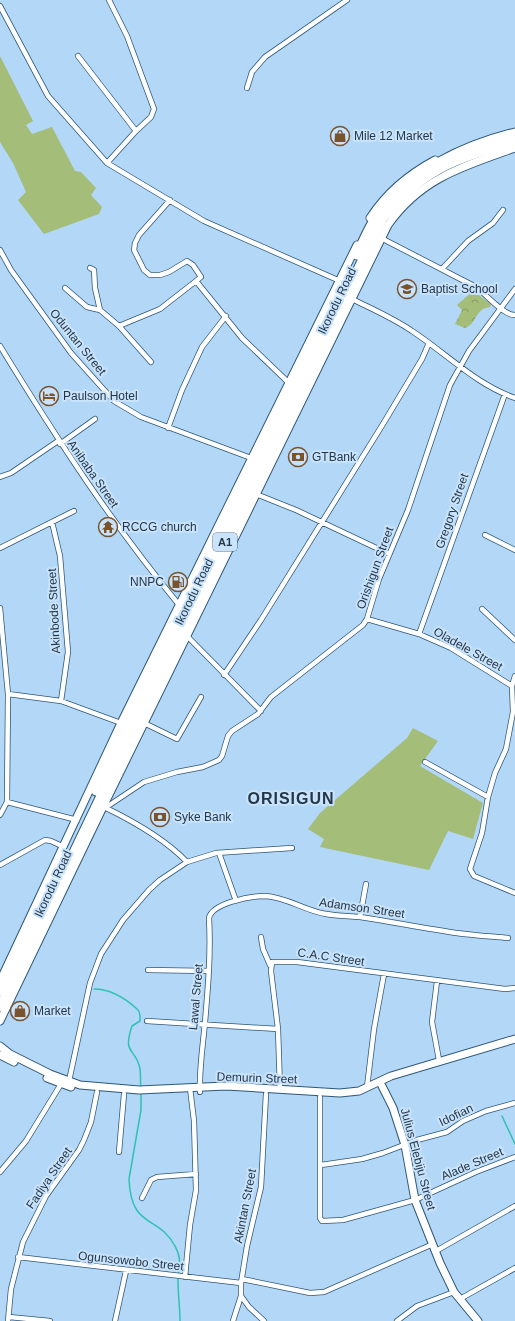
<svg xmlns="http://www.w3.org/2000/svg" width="515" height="1321" viewBox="0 0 515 1321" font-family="Arial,sans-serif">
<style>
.green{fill:#a4bd79}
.forest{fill:url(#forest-crowns)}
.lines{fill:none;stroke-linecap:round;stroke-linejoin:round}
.stream{stroke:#31c1b3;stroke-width:1.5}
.street-casing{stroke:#2d5778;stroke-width:6}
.secondary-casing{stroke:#2d5778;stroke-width:9}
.highway-casing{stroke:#2d5778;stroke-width:11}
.street{stroke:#fff;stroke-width:4.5}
.secondary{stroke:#fff;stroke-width:7}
.highway{stroke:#fff;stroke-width:9}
.labels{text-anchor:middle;stroke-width:4;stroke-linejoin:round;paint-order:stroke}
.shield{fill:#c8e3fb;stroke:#566b7d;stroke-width:1}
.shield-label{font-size:11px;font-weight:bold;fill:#253747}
.poi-label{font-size:12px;fill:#253747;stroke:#c8e3fb;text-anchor:start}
.street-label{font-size:12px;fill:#253747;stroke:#c8e3fb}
.district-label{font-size:16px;font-weight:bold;letter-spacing:1px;fill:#253747;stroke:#c8e3fb}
</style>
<defs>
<pattern id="forest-crowns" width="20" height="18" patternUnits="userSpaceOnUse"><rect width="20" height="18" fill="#a4bd79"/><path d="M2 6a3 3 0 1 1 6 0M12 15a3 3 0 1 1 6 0" fill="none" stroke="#859a65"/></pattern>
</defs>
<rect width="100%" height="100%" fill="#b3d7f7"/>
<!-- green -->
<path class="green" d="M0,56l33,65 -7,4 6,9 20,-7 23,44 6,1 15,16 -5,7 11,12 -3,7 -55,20 -26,-34 8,-8 -13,-29 -13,-21z
M413,728l25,13 -18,25 63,37 -10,36 -25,-8 -19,39 -109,-23 4,-8 -16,-10 12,-16 87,-75z"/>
<!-- forest -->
<path class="forest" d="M473,291l18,13 -1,3c-16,2 -12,16 -25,21l-10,-4 7,-14 -5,-5z"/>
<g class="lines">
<!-- stream -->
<path class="stream" d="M94,989c16,0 32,10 43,20 4,3 3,9 3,12l-8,5c-10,30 4,21 8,43 1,6 0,13 1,19
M141,1092v18l-12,69c2,51 29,35 46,67 8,15 3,20 3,35 0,13 2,27 2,40
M502,1116l13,28"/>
<!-- street casing -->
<g class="street-casing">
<path id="street" d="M0,6l48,90 59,67 97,58 136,60
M78,56l58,75
M247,88l5,-16 13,-15 82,-57
M107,163l29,-32 15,-14 3,-8 -27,-73 -18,-36
M170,200l-31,35 -4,8 -1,7 10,20 6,5h10l9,-3 18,-11 6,4 8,12 -5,4 46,57 47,45
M381,238l95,49c10,7 28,29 39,28
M0,250l11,20 60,83 43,48 27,16 110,41
M90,268l4,2 1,18 5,22
M442,269l26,-28 25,-18 10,-13
M65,288l22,19 13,3 19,16 32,36
M352,299c20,10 41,19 60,32 34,22 63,53 103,67
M119,326l41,-17 36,-28
M0,346c55,90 112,178 180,260
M168,428l14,-38 20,-43 24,-31
M60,444l35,-25
M0,477l11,-4 47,-32
M256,494l40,16 93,44
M52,522l8,34 8,96 -7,49
M485,535l30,15
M0,548l74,-37
M0,608l8,86 -1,108 -7,13
M482,609l33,31
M367,619l52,15 32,14 61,38
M419,634l86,-240
M186,635l75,76
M224,675l37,-55 122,-196 39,-65 7,-16
M515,676l-3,10 1,26 -7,37 -11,24 -7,24 -6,36 -12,36 4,7 41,17
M8,694l53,7 60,22
M144,723l33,16 24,-42
M425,762l63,35
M7,802l70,18
M104,807c29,14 61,32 83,55
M105,808l39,-26 33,-10 26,-5 16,-7 3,-4 6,-20 4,-5 26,-17 13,-17 92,-72 4,-6 12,-40 29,-69 42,-125 19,-34 46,-62
M219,853l17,48
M0,865l45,-25 6,1 13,6
M360,917l6,-33
M261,937l2,12 7,16
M148,970l61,1
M437,981l-5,41 7,38
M147,1021l131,8
M69,1081l21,-98 11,-29 22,-34 26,-30 11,-10 27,-18 29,-9 76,-5
M367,1087l7,-58 10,-55
M280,1089l-2,-60 -7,-58 1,-9h25l208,27 10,-1
M200,1092c-1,-23 3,-47 5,-70 3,-34 6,-69 4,-104 3,-15 42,-22 56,-22 22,1 40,15 61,18 11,2 23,2 34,3 28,4 56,10 84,14 21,4 43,5 64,7
M320,1097v121l2,3 21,-1 72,-20 61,-28 39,-15
M119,1152l5,-58
M321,1165l41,-6 21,-6 34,-13 30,-8 16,-11 23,-10 29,-8
M0,1172l26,-31 35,-57
M142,1198l9,-18 6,-3 39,-3
M436,1251l79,-45
M18,1257l223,26
M185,1277l5,-52 6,-35 -2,-69 -4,-33
M242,1279l68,14 14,-1 109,-48
M241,1296l8,11 15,14
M460,1299l55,-31
M9,1317l41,4
M8,1321l3,-32 12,-47 23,-46 33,-46 5,-10 7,-18 6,-30
M115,1321l11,-50
M233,1321l8,-25v-13l6,-37 14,-59 5,-93
M397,1321l20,-15 37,-14"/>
</g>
<!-- secondary casing -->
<g class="secondary-casing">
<path id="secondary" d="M370,218c16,-25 39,-44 65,-58
M1,979l120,-256 236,-478
M0,1021l103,-214 285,-582c33,-47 76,-59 127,-77
M0,1046l10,8 40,20 30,11 59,5 87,-4 114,7 19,-2 32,-15 124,-37
M0,1055l14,7
M47,1078l24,9
M382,1086l11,22 12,37 10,55 25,63 14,29 24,29"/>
</g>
<!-- highway casing -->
<g class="highway-casing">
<path id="highway" d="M357,255c6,-14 12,-28 21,-41 29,-42 88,-69 137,-81
M96,791l100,-209 150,-302
M0,991l65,-134
M0,1007l145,-303 37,-73 201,-413c15,-16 29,-32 48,-44 24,-16 56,-24 84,-32"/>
</g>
<!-- street -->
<use href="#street" class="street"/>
<!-- secondary -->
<use href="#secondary" class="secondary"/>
<!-- highway -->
<use href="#highway" class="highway"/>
</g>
<!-- icons -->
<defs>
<g id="shop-ring" transform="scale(1)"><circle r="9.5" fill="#c8e3fb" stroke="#78532e" stroke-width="1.5"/><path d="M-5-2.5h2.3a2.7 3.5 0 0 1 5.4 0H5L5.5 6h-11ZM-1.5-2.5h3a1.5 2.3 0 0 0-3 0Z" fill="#78532e"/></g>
<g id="school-ring" transform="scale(1)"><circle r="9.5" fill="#c8e3fb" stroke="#78532e" stroke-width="1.5"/><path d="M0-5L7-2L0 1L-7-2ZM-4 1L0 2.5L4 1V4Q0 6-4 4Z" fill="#78532e"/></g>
<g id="hotel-ring" transform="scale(1)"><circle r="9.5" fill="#c8e3fb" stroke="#78532e" stroke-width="1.5"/><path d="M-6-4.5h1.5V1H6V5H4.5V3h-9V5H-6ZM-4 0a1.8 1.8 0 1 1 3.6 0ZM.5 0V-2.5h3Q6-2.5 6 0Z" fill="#78532e"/></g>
<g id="bank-ring" transform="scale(1)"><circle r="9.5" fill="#c8e3fb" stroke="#78532e" stroke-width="1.5"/><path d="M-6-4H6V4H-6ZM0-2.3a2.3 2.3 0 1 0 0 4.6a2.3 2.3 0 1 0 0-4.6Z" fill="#78532e"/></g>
<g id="temple-ring" transform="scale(1)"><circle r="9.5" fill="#c8e3fb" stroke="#78532e" stroke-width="1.5"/><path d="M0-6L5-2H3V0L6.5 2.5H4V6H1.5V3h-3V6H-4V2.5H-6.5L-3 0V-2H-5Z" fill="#78532e"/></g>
<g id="fuel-ring" transform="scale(1)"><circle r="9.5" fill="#c8e3fb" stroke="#78532e" stroke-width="1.5"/><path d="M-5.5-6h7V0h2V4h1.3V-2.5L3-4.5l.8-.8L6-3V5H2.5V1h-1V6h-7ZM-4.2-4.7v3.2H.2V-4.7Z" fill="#78532e"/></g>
</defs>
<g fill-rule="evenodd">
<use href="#shop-ring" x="340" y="136"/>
<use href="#school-ring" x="407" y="289"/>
<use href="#hotel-ring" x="49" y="396"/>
<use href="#bank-ring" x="298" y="457"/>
<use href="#temple-ring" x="108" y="527"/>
<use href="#fuel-ring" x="178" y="582"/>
<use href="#bank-ring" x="160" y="817"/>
<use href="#shop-ring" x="20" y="1011"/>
</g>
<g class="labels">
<!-- shield labels -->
<rect class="shield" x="213" y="533" width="24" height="18" rx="3"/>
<g class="shield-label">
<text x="225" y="546">A1</text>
</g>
<!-- poi labels -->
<g class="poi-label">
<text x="354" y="140">Mile 12 Market</text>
<text x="421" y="293">Baptist School</text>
<text x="63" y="400">Paulson Hotel</text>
<text x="312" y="461">GTBank</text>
<text x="122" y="531">RCCG church</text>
<text x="164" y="586" text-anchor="end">NNPC</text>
<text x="174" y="821">Syke Bank</text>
<text x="34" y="1015">Market</text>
</g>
<!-- street labels -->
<g class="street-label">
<text transform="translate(337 301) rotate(-64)" y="4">Ikorodu Road</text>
<text transform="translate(78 342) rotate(51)" y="4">Oduntan Street</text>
<text transform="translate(93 474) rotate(55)" y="4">Anibaba Street</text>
<text transform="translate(452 511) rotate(-71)" y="4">Gregory Street</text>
<text transform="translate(375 568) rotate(-70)" y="4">Orishigun Street</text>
<text transform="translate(194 592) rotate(-64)" y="4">Ikorodu Road</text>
<text transform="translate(54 611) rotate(-93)" y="4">Akinbode Street</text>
<text transform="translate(468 649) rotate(29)" y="4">Oladele Street</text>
<text transform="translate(53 884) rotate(-65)" y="4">Ikorodu Road</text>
<text transform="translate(362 908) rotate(8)" y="4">Adamson Street</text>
<text transform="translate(331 957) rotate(8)" y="4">C.A.C Street</text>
<text transform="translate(196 997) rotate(-85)" y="4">Lawal Street</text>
<text transform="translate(257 1078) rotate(2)" y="4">Demurin Street</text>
<text transform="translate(456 1115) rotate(-26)" y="4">Idofian</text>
<text transform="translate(418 1159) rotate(75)" y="4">Julius Elebiju Street</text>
<text transform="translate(472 1164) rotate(-23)" y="4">Alade Street</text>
<text transform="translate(49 1178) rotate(-56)" y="4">Fadiya Street</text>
<text transform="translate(245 1206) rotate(-79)" y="4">Akintan Street</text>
<text transform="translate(131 1261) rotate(6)" y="4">Ogunsowobo Street</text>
</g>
<!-- district labels -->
<g class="district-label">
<text x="291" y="804">ORISIGUN</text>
</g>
</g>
</svg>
